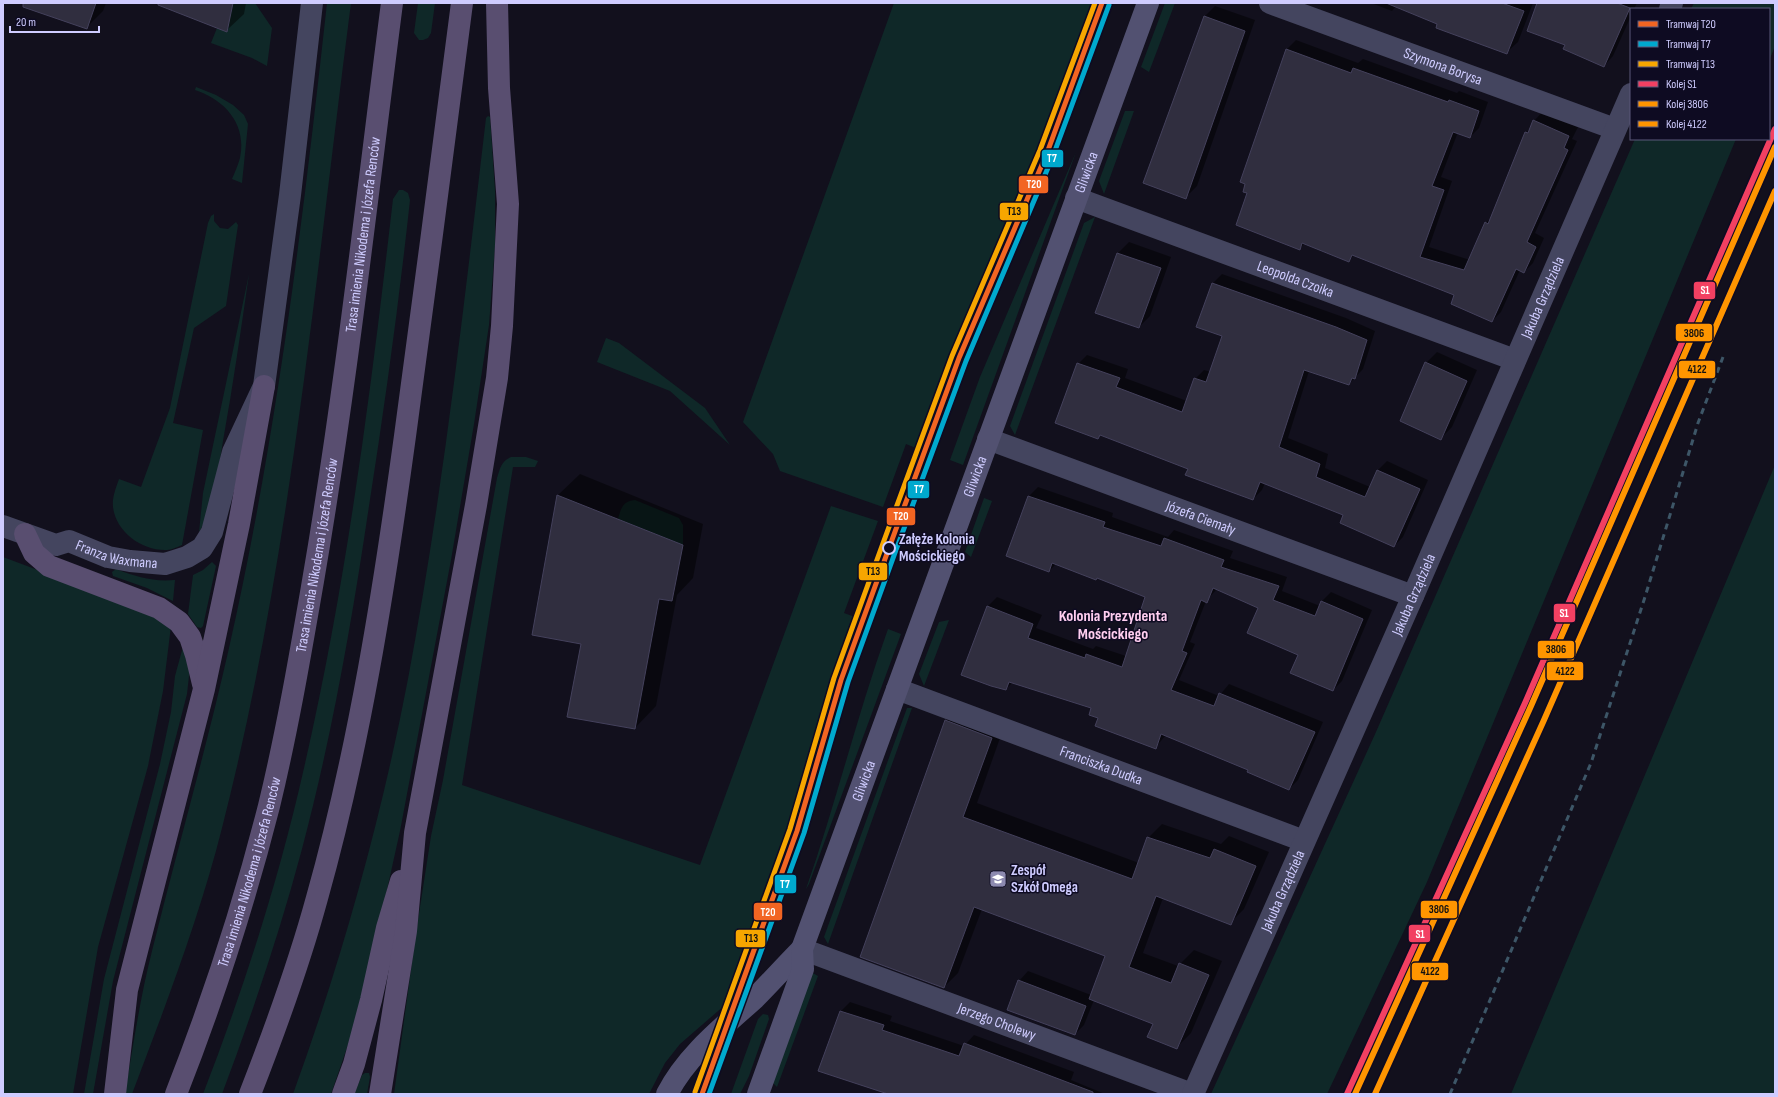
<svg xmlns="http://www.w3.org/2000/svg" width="1778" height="1097" viewBox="0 0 1778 1097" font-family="'Sofia Sans Condensed',sans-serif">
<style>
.green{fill:#0f2828}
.shadow{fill:#0007}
.building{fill:#302e3f;stroke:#44415c}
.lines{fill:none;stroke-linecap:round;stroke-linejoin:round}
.street{stroke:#44455f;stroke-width:22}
.secondary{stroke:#525171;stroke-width:22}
.primary{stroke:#594e70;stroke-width:22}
.rail{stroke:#3d5667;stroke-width:3;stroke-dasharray:6 5;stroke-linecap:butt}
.rail-1-casing{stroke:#0e0b22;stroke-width:9}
.rail-2-casing{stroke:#0e0b22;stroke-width:9}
.rail-3-casing{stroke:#0e0b22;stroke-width:9}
.rail-1{stroke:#f24062;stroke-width:6}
.rail-2{stroke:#ff9500;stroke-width:6}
.rail-3{stroke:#ff9500;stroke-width:6}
.tram-1-casing{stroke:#0e0b22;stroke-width:8}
.tram-2-casing{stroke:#0e0b22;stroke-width:8}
.tram-3-casing{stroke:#0e0b22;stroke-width:8}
.tram-1{stroke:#f26522;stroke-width:5}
.tram-2{stroke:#00a9ce;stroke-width:5}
.tram-3{stroke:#f7a600;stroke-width:5}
.stop-dot{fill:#0e0b22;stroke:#cfccff;stroke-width:2}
.labels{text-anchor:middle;stroke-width:3;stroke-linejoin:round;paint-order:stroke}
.street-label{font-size:15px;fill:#cfccff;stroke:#0e0b22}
.stop-label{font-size:15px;font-weight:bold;fill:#cfccff;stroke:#0e0b22;text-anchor:start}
.poi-label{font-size:15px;font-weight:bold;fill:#cfccff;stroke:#0e0b22;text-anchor:start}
.neighbourhood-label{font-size:16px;font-weight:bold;fill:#ffcef0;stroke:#0e0b22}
.line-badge{stroke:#0e0b22;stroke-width:1.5}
.badge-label{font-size:11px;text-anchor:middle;font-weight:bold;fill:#fff}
.pale-badge-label{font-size:11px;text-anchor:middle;font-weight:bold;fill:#111}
</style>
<rect width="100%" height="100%" fill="#12101d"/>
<!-- green -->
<path class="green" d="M233,3h22l17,25 -5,38 -15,-8 -41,-15 6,-15 10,3z
M327,3h24c-36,276 -60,555 -129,825 -23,91 -57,179 -90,266h-7c8,-48 15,-96 27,-143 25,-101 54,-201 77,-303 48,-212 74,-428 98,-645z
M418,3h17l-4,30 -3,5 -5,2h-4l-5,-7z
M894,3h198l-49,133 -78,183 -49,129 -10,-4 -23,63 -103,-36 -7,-17 -30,-32z
M1165,3h10l-26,69 -8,-5z
M1694,3h81v43l-6,15v-52h-78z
M196,87l20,8 17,10 11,10 4,9 -6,59 -10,-4c3,-7 6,-14 8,-21 7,-34 -15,-58 -45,-68z
M1125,111h9l-30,83 -5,-13z
M488,116l2,1 5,74v55l-6,79 -15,99 -23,136 -51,271 -21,95 -27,107 -21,61h-38c49,-135 88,-274 115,-415 35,-186 56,-374 78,-561z
M1635,139h101l-309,743 -100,212h-116l165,-362z
M1076,152l-113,313 -13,-5 30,-83z
M399,190h4l5,3 2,7c-11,102 -25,204 -41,306 -17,115 -37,230 -67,343 -22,83 -50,165 -80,245h-19c41,-106 76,-215 101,-326 43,-187 67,-378 89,-569z
M214,214v7l6,7 8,1 8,-7 2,3 -12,81 -32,22 -21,95 30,7 -21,115c-5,2 -11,5 -15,5 -25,1 -51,-18 -54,-43 -1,-10 3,-19 6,-28l22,8 29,-79 38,-185 3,-7z
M1095,217l-80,218 -5,-9 74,-203z
M249,274c-8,56 -16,111 -26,167 -4,25 -10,70 -24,91l4,-39z
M606,338l13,5 86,65 25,37 -60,-54 -73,-29z
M511,457h15l12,4 -3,6h-22l-51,318 238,80 131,-359 47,15 -34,92 11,4 -24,68 -43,146 -63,174 -45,39 -15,19 -16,31h-255l22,-161 15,-97 12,-56 54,-302c3,-9 4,-17 14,-21z
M1775,465v629h-264z
M984,498l8,3 -21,56 -6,-5z
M635,500l44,18 4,7v20l-65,-26c3,-11 5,-18 17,-19z
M3,557l152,57 16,12 -8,65 -15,75 -50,181 -25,147h-70z
M212,562l4,4 -13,60 -2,2 -4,-1 -9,-13 5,-39 10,-5z
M116,569c21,8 37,13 59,11l-2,21 -26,-13 -34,-12 -1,-4z
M949,620l-25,66 -5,-12 20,-52z
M888,629l13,5 -92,250 -3,5c30,-86 51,-174 82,-260z
M184,643l6,24 -3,27 -74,287 -20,113h-9l20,-115 56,-215 11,-52 4,-36z
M907,708h5l-84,236 -4,-7z
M811,972l7,4 -41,111 -6,-6z
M763,1014l5,1 1,4 -20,57 -9,18h-9l27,-75z
M365,1073h4l1,4 -3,17h-13l8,-19z"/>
<!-- shadow -->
<path class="shadow" d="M64,3h42l-3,8 -17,17z
M154,3h92l-2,11 -17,16z
M1371,3h162l-15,39 -11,10 -111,-46 -4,5z
M1538,3h99l-3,6h-3v7l-18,40 -9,10 -38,-21z
M1215,6l40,14 -58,166 -11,11 18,-180z
M1296,40l62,23 5,-4 94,34 2,-2 29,11 -9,26 -9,9 -12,-5 -17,45 11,4 -23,66 41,13 16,-37 7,-7 33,-83 5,-5 3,-7 9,-10 35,16 -6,12 5,2 -42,92 9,5 -11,25 -9,9 -4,-2 -19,42 -9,9 -36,-26 -102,-40 -5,5 -44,-17 -6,6 -51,-56 -2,-10 -5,-2 46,-132z
M1129,242l42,15 -21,59 -11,11 -43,-15 22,-59z
M1222,274l124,44 29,13 -12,38 -14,15 -40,-13 -21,67 40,16 -3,14 45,19 8,-17 9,-9 41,19 -25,57 -9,9 -49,-31 -80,-32 -3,7 -9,9 -64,-31 -88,-33 -3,3 -20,-74 9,-9 41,14 -3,9 62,23 8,-22 9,-9 7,2 12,-37 -26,-9 16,-43z
M1437,352l40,18 -25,57 -11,11 -15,-75z
M580,474l123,50 -10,54 -16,17 -21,111 -21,22 -53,-85 -49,-9 25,-139z
M1038,487l75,26 -1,4 56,20 6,-7 59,21 -3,7 57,19 -5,14 38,15 2,-5 9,-9 41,18 -30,71 -9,9 -34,-36 -40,-46 -42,-19 -11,12 -16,41 5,2 -16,36 40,16 10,-12 94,38 -25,58 -9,9 -39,-20 -84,-34 -11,13 -55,-30 -7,-10 -80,-26 -7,7 -18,-83 9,-9 45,18 -6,13 57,21 3,-3 30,10 20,-60 -48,-19 -42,-13 -7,7 -42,-15 22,-60z
M960,707l45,17 -28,79 162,60 9,-25 14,-14 59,20 8,-8 40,16 -25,57 -14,14 -67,-25 -20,55 35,13 16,-16 28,11 -31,72 -14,14 -23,-23 -60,-24 -10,25 -9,9 -56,-53 9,-10 63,24 16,-40 -125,-46 -24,64 -14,14 2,-266z
M850,1002l42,14 -2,5 74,25 10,-11 100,37 -3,8 34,14h-214l-50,-83z"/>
<!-- building -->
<path class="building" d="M23,3h73l-9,26 -64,-22z
M158,3h75l-6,29 -69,-27z
M1386,3h116l22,8 -17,43 -71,-26 1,-4z
M1537,3h80l13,5 -26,59 -41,-18 2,-4 -38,-14z
M1204,16l41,15 -59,168 -43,-16z
M1286,49l65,24 2,-5 95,34 1,-2 30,11 -9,27 -17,-6 -21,54 12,4 -24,67 44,13 21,-48 3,2 37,-92 3,1 5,-13 36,16 -5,12 4,2 -41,92 9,5 -12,26 -8,-4 -24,53 -41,-18 3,-9 -102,-40 -3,7 -47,-19 -2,7 -64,-25 11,-32 -4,-1 2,-8 -5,-2z
M1117,253l44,15 -22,60 -44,-15z
M1212,283l124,44 31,13 -12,39 -3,-1 -3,7 -45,-15 -25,77 41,17 -4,13 49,20 12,-27 43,19 -26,58 -54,-24 3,-8 -83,-33 -7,18 -68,-25 3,-6 -88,-34 -2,4 -43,-16 22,-60 43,15 -4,9 66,25 12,-34 12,4 16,-46 -26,-9z
M1425,362l42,19 -26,59 -41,-19z
M557,495l126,50 -11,56 -13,-2 -24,130 -68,-12 14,-73 -49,-9z
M1028,496l77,26 -2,5 58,19 3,-8 60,22 -3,7 58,19 -6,14 42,16 6,-15 42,18 -30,72 -43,-18 8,-18 -51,-22 11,-25 -45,-20 -6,15 -6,-3 -19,51 5,2 -16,37 43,16 5,-13 96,39 -26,58 -42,-18 1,-2 -87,-36 -5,15 -61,-23 3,-8 -9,-3 2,-7 -82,-26 -3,8 -15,-4 -30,-11 26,-69 46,18 -5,14 57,20 1,-4 36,13 23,-70 -48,-19 -1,2 -44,-17 -3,9 -43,-16z
M945,720l47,18 -29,79 169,62 15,-42 63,21 4,-9 42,17 -25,59 -75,-29 -27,71 42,16 8,-20 30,12 -32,74 -30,-12 6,-13 -64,-25 16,-43 -131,-49 -30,81 -84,-31z
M1018,980l68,26 -11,29 -68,-25z
M840,1011l44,14 -2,5 77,26 5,-13 129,49v2h-205l-70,-23z"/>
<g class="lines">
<!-- street -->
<g class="street">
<path id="s1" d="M1270,3l345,126"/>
<path d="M1670,9l2,-6"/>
<path id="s2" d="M1076,198l439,162"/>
<path id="s3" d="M988,439l425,157"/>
<path id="s4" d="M3,526l53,19 13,-4 39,16 22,4 35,3 22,-7 15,-9 10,-16 21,-80 31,-66 26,-191 22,-192"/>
<path id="s5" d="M897,689l407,152"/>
<path id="s6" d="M802,949l390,145"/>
<path id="s7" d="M1193,1094l220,-498 218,-502"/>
</g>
<!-- secondary -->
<g class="secondary">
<path d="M667,1094c20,-39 56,-67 88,-96 16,-16 31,-33 47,-49"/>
<path id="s8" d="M758,1094l45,-125 -1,-20 346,-946"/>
</g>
<!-- primary -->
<g class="primary">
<path d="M25,534l9,19 15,13 110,42 20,14 11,15 6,18 7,29"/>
<path d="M115,1094l12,-104 77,-301 35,-165 25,-138"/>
<path id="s9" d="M176,1094c37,-94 68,-190 93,-288 18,-74 31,-150 44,-225 33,-192 54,-385 79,-578"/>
<path d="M250,1094c25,-64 49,-130 67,-196 42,-149 67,-308 88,-462 20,-144 38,-289 57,-433"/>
<path d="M343,1094l11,-30 17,-64 16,-72 14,-47"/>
<path d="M380,1094l26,-163 9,-98 61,-328 21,-127 5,-52 6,-122 -9,-116 -2,-85"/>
</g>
<!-- rail -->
<path class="rail" d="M1450,1094l141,-331 54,-166 53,-174 25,-66"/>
<!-- rail-1 casing -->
<g class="rail-1-casing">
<path id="rail-1" d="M1347,1094l178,-391 250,-574"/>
</g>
<!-- rail-2 casing -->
<g class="rail-2-casing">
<path id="rail-2" d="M1355,1094l176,-388 244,-559"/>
</g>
<!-- rail-3 casing -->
<g class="rail-3-casing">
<path id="rail-3" d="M1375,1094l169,-374 231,-529"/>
</g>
<!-- rail-1 -->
<use href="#rail-1" class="rail-1"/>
<!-- rail-2 -->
<use href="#rail-2" class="rail-2"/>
<!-- rail-3 -->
<use href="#rail-3" class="rail-3"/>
<!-- tram-1 casing -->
<g class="tram-1-casing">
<path id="tram-1" d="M702,1094l95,-263 44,-151 48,-132 70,-190 88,-205 55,-150"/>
</g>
<!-- tram-2 casing -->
<g class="tram-2-casing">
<path id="tram-2" d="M709,1094l95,-261 44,-151 48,-132 70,-189 87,-205 56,-151"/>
</g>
<!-- tram-3 casing -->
<g class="tram-3-casing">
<path id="tram-3" d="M695,1092l95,-263 44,-151 48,-132 70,-190 88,-206 55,-147"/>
</g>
<!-- tram-1 -->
<use href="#tram-1" class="tram-1"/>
<!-- tram-2 -->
<use href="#tram-2" class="tram-2"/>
<!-- tram-3 -->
<use href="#tram-3" class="tram-3"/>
</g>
<!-- icons -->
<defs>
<g id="school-square" transform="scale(0.9)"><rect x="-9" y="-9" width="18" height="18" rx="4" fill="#8d8ab0" stroke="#0e0b22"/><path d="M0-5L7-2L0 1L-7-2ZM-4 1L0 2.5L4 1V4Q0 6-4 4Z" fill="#fff"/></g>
</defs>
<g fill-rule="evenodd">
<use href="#school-square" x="998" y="879"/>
</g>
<!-- markers -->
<circle class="stop-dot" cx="889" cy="548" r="6"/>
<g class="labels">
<!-- street labels -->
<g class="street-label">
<text dy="5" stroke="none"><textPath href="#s1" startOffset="184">Szymona Borysa</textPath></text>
<text dy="5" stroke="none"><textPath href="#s8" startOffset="980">Gliwicka</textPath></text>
<text dy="5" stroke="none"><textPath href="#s9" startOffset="882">Trasa imienia Nikodema i Józefa Renców</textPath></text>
<text dy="5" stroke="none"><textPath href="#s2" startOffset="234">Leopolda Czoika</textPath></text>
<text dy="5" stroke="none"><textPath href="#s7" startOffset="870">Jakuba Grządziela</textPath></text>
<text dy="5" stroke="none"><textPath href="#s8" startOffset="656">Gliwicka</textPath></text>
<text dy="5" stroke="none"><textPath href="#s3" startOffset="227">Józefa Ciemały</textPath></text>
<text dy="5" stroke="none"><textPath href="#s4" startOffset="120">Franza Waxmana</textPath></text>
<text dy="5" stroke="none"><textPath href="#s9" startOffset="558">Trasa imienia Nikodema i Józefa Renców</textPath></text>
<text dy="5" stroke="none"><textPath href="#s7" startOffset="546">Jakuba Grządziela</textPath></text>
<text dy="5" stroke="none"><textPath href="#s5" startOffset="218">Franciszka Dudka</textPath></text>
<text dy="5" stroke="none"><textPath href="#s8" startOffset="332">Gliwicka</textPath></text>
<text dy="5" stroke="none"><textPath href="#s9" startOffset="234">Trasa imienia Nikodema i Józefa Renców</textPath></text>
<text dy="5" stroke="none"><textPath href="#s7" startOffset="222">Jakuba Grządziela</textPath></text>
<text dy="5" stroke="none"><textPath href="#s6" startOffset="208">Jerzego Cholewy</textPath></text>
</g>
<!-- stop labels -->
<g class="stop-label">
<text x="899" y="544">Załęże Kolonia<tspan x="899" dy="17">Mościckiego</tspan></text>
</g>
<!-- poi labels -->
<g class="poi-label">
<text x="1011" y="875">Zespół<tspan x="1011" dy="17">Szkół Omega</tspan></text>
</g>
<!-- neighbourhood labels -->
<g class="neighbourhood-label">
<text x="1113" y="621">Kolonia Prezydenta<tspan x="1113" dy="18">Mościckiego</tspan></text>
</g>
</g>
<g class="line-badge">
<rect x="1041" y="149" width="23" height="19" rx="4" fill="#00a9ce"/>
<rect x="1018" y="175" width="31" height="19" rx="4" fill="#f26522"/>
<rect x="999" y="202" width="30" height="19" rx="4" fill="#f7a600"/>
<rect x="1693" y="281" width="23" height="19" rx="4" fill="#f24062"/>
<rect x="1675" y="323" width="38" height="19" rx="4" fill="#ff9500"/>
<rect x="1678" y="360" width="38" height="19" rx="4" fill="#ff9500"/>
<rect x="907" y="480" width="23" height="19" rx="4" fill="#00a9ce"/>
<rect x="886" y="507" width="30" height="19" rx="4" fill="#f26522"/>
<rect x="858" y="562" width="30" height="19" rx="4" fill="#f7a600"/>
<rect x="1553" y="603" width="23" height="20" rx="4" fill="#f24062"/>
<rect x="1537" y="640" width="38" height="19" rx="4" fill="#ff9500"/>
<rect x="1546" y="661" width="38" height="20" rx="4" fill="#ff9500"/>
<rect x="774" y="874" width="23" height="20" rx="4" fill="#00a9ce"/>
<rect x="1420" y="900" width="38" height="19" rx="4" fill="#ff9500"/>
<rect x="753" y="902" width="30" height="19" rx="4" fill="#f26522"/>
<rect x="1408" y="924" width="23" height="19" rx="4" fill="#f24062"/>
<rect x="735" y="929" width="31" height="19" rx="4" fill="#f7a600"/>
<rect x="1411" y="962" width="38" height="19" rx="4" fill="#ff9500"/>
</g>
<g class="badge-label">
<text x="1052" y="162">T7</text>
<text x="1034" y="188">T20</text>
<text x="1705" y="294">S1</text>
<text x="919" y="493">T7</text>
<text x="901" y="520">T20</text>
<text x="1564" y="617">S1</text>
<text x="785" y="888">T7</text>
<text x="768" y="916">T20</text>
<text x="1420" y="938">S1</text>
</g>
<g class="pale-badge-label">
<text x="1014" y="215">T13</text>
<text x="1694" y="337">3806</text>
<text x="1697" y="373">4122</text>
<text x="873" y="575">T13</text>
<text x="1556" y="653">3806</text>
<text x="1565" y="675">4122</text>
<text x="1439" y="913">3806</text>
<text x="751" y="942">T13</text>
<text x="1430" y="975">4122</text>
</g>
<!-- border -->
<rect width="1778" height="1097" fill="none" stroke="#cfccff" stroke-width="8"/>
<!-- legend -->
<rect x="1630" y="8" width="140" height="132" fill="#0e0b22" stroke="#5b587a"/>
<rect x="1638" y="21" width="20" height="6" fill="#f26522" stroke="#5b587a"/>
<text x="1666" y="28" font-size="12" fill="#cfccff">Tramwaj T20</text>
<rect x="1638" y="41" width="20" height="6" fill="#00a9ce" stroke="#5b587a"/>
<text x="1666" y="48" font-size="12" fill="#cfccff">Tramwaj T7</text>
<rect x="1638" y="61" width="20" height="6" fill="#f7a600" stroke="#5b587a"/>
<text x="1666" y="68" font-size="12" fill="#cfccff">Tramwaj T13</text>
<rect x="1638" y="81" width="20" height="6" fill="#f24062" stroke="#5b587a"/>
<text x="1666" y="88" font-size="12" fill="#cfccff">Kolej S1</text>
<rect x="1638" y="101" width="20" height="6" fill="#ff9500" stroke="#5b587a"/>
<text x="1666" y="108" font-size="12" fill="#cfccff">Kolej 3806</text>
<rect x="1638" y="121" width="20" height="6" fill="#ff9500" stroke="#5b587a"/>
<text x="1666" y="128" font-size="12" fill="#cfccff">Kolej 4122</text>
<!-- scale -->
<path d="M10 26v6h89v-6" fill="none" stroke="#cfccff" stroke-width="2"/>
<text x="16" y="26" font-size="12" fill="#cfccff" stroke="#0e0b22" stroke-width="3" paint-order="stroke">20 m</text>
</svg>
